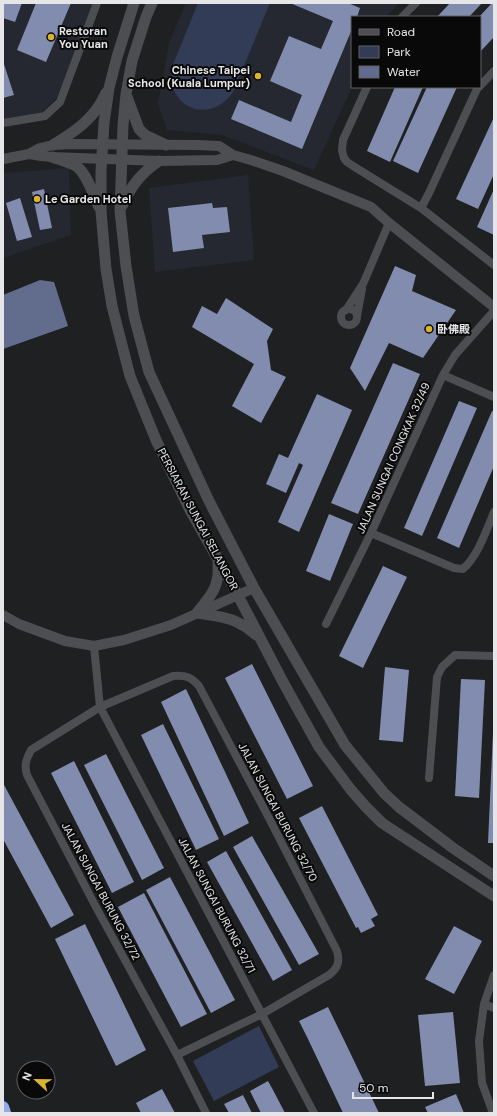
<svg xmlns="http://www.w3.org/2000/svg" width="497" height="1116" viewBox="0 0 497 1116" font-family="'DM Sans','Noto Sans SC',sans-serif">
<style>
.built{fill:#252830}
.green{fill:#333c57}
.water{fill:#626d8d}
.building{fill:#818cae}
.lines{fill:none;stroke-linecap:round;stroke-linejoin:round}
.minor{stroke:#4d4e51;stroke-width:8}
.tertiary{stroke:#4d4e51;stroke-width:10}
.secondary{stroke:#4d4e51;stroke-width:11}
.motorway{stroke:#94aaed;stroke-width:12}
.poi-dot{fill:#dbb333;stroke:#09090a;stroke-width:1.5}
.labels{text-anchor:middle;stroke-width:4;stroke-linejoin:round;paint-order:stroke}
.poi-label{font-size:11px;font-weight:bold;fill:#e6e6e8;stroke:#09090a;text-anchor:start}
.street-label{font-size:11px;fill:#e6e6e8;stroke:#09090a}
</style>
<rect width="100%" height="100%" fill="#1f2022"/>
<!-- built -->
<path class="built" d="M3,3h90l-34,92 -16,17 -40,7z
M186,3h213l-13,14h-34v70l-38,83 -92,-35 -55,-5 -9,-26 11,-61z
M69,168l2,67 -68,23v-85z
M248,175l6,85 -99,12 -6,-84z"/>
<!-- green -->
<path class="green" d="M198,3h72l-37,89c-23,34 -68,16 -61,-25z
M259,1026l20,41 -65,34 -21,-40z"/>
<!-- water -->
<path class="water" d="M40,280l14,2 14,44 -65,23v-54z"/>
<!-- building -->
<path class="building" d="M3,3h19l-7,19 -12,-4z
M36,3h35l-25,59 -29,-12z
M290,3h58l12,5 -3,9h-5v12l-50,120 -71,-30 8,-19 52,22 11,-27 -32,-14 19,-45 32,13 12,-28z
M450,3h32l-13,14h-32z
M492,3h2v34l-14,15v-35h-1z
M3,61l11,34 -11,3z
M395,87h28l-33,75 -23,-11z
M427,87h30l-39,86 -25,-12z
M494,117v57l-16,35 -22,-10z
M44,189l8,39 -12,2 -8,-38z
M494,189v46l-17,-8z
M20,198l12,39 -15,4 -11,-38z
M212,203l1,5 14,-1 3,25 -28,3 2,13 -31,4 -5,-44z
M395,266l21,9 -4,16 44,19 -33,48 -34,-15 -24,48 -15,-23z
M226,298l47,31 -6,12 4,29 15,7 -25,46 -29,-17 22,-42 -62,-37 10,-21 15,8z
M393,363l27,11 -62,140 -27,-11z
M317,394l35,16 -53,122 -21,-10 25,-57 -4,-2 -13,30 -20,-9 13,-30 9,4z
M459,401l18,7 -55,128 -18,-8z
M492,411l2,1v54l-35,82 -22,-10z
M329,514l24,10 -23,57 -24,-10z
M383,566l24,11 -44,91 -24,-12z
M252,664l61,122 -26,13 -62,-121z
M385,667l24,3 -6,72 -24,-2z
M461,679l24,1 -6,118 -24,-2z
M186,689l63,134 -25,13 -63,-134z
M163,724l56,115 -23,11 -55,-115z
M493,733h1v110h-6z
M106,754l58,114 -22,12 -58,-115z
M74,761l60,121 -22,11 -61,-120z
M3,783l71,132 -23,13 -48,-89z
M322,806l56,109 -7,4 4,7 -14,7 -3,-6 -2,1 -57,-110z
M252,836l67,118 -20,11 -66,-118z
M226,851l66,119 -19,11 -66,-119z
M170,877l65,123 -24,13 -65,-123z
M144,893l63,121 -26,13 -63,-120z
M85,924l61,126 -30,16 -61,-127z
M454,926l28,15 -28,53 -29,-15z
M328,1007l17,35 34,71h-36l-35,-74 -9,-18z
M453,1012l7,71 -35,3 -7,-71z
M268,1081l5,9 12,23h-24l-11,-22z
M162,1089l13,24h-34l-5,-10z
M456,1094l8,19h-36l-3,-6z
M243,1095l9,18h-23l-5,-9z"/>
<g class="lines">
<!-- minor -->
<path class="minor" d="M402,17l14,-14
M480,86l14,-15
M367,87l-24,53 -1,10 2,8 3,4 6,4 68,42 73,57
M3,123l42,-7 15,-14 37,-99
M421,208l8,-15 48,-104 2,-2
M341 317a8 8 0 1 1 16 0a8 8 0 1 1-16 0Z
M346,310l17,-26 26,-61
M357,316l5,-27
M443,375l51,22
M371,533l83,35 9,1c15,-13 23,-38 31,-57
M326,624l45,-91 72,-158 12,-20 39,-44
M94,646l6,61 214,406
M429,778l8,-101 5,-10 13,-12 39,1
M484,1004l10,4
M177,1055l85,-41 67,-39c9,-7 11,-13 8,-24l-67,-131 -71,-134c-8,-9 -13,-11 -26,-10l-73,31 -69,43c-5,10 -7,14 -4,25l70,134 80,146 29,58
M493,1113l-11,-30 -3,-42 5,-37 10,-29"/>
<!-- tertiary -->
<path class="tertiary" d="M29,154l12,2 11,1 107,4 58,-1 16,-5 18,5 32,11 88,36 18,16 105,84
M3,159l26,-5 11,-6 13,-3 18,-1 127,1 21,1 14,9
M3,615l16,9 46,17 29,5 30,-6 47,-15 83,-37"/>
<!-- secondary -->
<path class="secondary" d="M134,3l-17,54 -8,31 -5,35 -3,48v40l5,58 6,37 18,70 26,64 34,70 42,74 51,98 36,65 32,43 15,17 16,16 112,73
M152,3l-6,14 -14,44 -6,33 -3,31 -3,86 6,55 8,50 15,56 60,129 45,87 91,157 39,48 15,14 54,41 41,28
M127,97l12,32 6,6 21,10
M53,145c16,-10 32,-20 43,-35 4,-5 7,-11 10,-17
M52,157c8,3 17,5 24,9 11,7 17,29 23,41
M122,206c9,-20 19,-33 37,-45
M218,561c0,6 1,13 -1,19 -2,13 -13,23 -20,33 25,4 39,4 59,22"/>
<!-- motorway -->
<path class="motorway" d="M3,1107l2,6"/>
</g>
<!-- markers -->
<g class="poi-dot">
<circle cx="51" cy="37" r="4"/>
<circle cx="258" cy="76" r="4"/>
<circle cx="37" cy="199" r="4"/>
<circle cx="429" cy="329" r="4"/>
</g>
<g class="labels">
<!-- poi labels -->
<g class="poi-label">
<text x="59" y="35">Restoran<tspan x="59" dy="13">You Yuan</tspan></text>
<text x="250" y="74" text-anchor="end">Chinese Taipei<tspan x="250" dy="13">School (Kuala Lumpur)</tspan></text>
<text x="45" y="203">Le Garden Hotel</text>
<text x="437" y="333">卧佛殿</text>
</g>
<!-- street labels -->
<g class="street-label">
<text transform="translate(393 458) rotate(-66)" y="4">JALAN SUNGAI CONGKAK 32/49</text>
<text transform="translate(198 519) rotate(62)" y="4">PERSIARAN SUNGAI SELANGOR</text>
<text transform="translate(278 812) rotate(62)" y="4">JALAN SUNGAI BURUNG 32/70</text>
<text transform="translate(101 891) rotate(62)" y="4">JALAN SUNGAI BURUNG 32/72</text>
<text transform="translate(217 905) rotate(62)" y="4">JALAN SUNGAI BURUNG 32/71</text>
</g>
</g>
<!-- border -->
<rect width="497" height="1116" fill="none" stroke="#e6e6e8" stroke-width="8"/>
<!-- legend -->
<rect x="351" y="16" width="130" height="72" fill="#09090a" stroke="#616163"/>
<rect x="359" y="29" width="20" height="6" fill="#4d4e51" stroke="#616163"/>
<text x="387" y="36" font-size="12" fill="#e6e6e8">Road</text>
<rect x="359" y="46" width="20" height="12" fill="#333c57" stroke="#616163"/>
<text x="387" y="56" font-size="12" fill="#e6e6e8">Park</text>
<rect x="359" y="66" width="20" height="12" fill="#626d8d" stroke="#616163"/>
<text x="387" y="76" font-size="12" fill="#e6e6e8">Water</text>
<!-- north arrow -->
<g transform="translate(36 1080) rotate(292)"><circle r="19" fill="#09090a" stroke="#616163"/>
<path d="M0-3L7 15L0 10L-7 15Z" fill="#dbb333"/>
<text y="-6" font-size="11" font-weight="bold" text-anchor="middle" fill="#e6e6e8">N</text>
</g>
<!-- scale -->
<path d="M353 1092v6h80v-6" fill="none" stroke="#e6e6e8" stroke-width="2"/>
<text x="359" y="1092" font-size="12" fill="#e6e6e8" stroke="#09090a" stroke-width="3" paint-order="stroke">50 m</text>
</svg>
